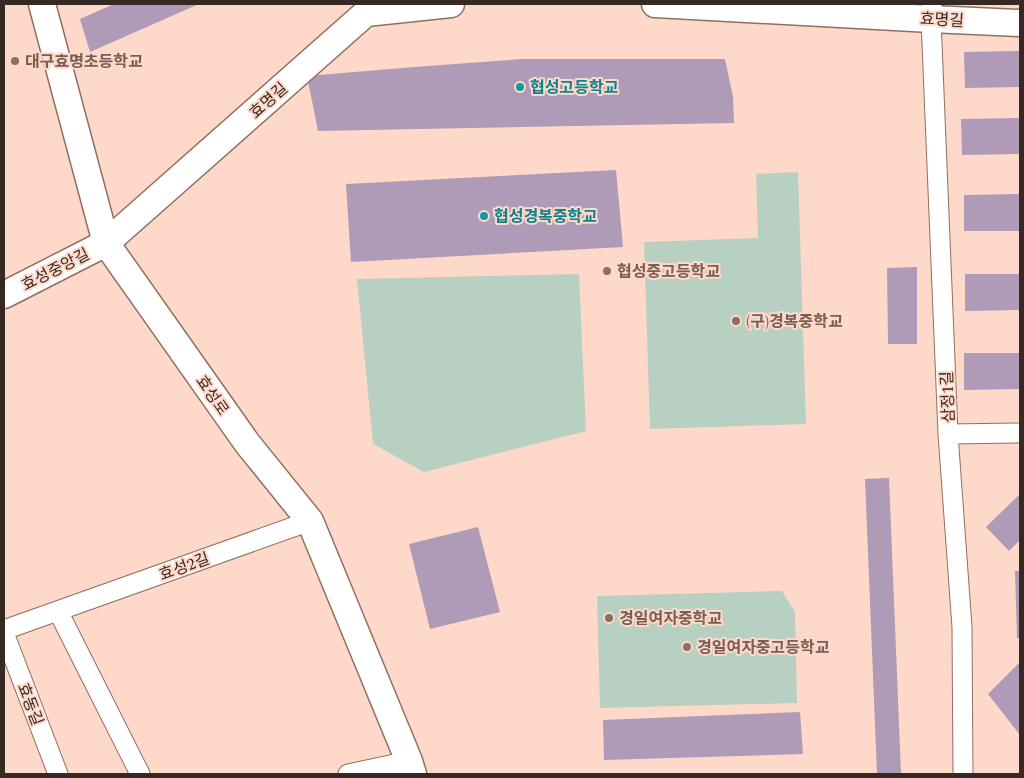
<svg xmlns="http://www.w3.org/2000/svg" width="1024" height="778" viewBox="0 0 1024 778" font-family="Spectral,'Noto Sans KR',serif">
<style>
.green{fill:#b7d0c1}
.building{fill:#af9ab7}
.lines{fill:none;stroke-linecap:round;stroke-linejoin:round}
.street-casing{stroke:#906f61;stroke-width:21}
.secondary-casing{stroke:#906f61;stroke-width:29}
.street{stroke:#fff;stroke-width:19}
.secondary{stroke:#fff;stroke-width:26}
.education-dot{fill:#8d6e63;stroke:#fed8c9;stroke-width:2}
.culture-dot{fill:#0f9aa8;stroke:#fed8c9;stroke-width:2}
.labels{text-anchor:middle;stroke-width:4;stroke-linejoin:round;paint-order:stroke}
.street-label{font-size:16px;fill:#362822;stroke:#fed8c9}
.education-label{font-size:16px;font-weight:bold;fill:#785e54;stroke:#fed8c9;text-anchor:start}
.culture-label{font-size:16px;font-weight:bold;fill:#0d838f;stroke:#fed8c9;text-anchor:start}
</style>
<rect width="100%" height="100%" fill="#fed8c9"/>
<!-- green -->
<path class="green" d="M798,172l8,252 -156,5 -6,-187 114,-4 -2,-64z
M579,274l7,157 -162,41 -51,-28 -16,-165z
M782,591l13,21 2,91 -197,5 -3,-112z"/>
<!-- building -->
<path class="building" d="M114,4h85l-109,48 -10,-33z
M1020,51v36l-55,1 -1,-36z
M522,59h203l8,38 1,26 -416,8 -11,-55 107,-9z
M1020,118v36l-58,1 -1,-36z
M616,170l7,77 -272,15 -5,-78z
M1020,194v37h-56v-36z
M917,267v77h-29l-1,-76z
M965,274h55v36l-55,1z
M964,353h56v36l-56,1z
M889,478l12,296h-24l-12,-295z
M1020,494v46l-11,11 -23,-24z
M478,527l22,85 -70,17 -21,-85z
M1015,571h5v67h-3z
M1020,662v73l-32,-41z
M800,712l3,42 -199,6 -1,-40z"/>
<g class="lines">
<!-- street casing -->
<g class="street-casing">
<path id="street" d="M932,4l-1,15 17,415 14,193 1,147
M948,434l72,-1
M58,611l82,163
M4,630l306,-109
M4,633l54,141
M348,774l61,-13"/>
</g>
<!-- secondary casing -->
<g class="secondary-casing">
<path id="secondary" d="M42,4l64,239 141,200 63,78 99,240 4,13
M655,4l276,15 89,4
M4,295l102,-52 260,-230 85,-9"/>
</g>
<!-- street -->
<use href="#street" class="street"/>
<!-- secondary -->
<use href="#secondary" class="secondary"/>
</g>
<!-- markers -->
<g class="education-dot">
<circle cx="15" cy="61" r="5"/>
<circle cx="607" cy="271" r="5"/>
<circle cx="736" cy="321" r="5"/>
<circle cx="609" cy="618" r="5"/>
<circle cx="687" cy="647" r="5"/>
</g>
<g class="culture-dot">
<circle cx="520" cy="87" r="5"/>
<circle cx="484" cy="216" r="5"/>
</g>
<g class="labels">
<!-- street labels -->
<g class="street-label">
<text transform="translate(942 19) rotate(3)" y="6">효명길</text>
<text transform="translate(268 100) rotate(-42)" y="6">효명길</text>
<text transform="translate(55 269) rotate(-27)" y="6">효성중앙길</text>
<text transform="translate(213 395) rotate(55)" y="6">효성로</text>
<text transform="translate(947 397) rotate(-92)" y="6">삼정1길</text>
<text transform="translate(184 566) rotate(-20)" y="6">효성2길</text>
<text transform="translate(31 704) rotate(69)" y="6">효동길</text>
</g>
<!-- education labels -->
<g class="education-label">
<text x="25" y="67">대구효명초등학교</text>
<text x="617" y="277">협성중고등학교</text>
<text x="746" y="327">(구)경복중학교</text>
<text x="619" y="624">경일여자중학교</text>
<text x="697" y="653">경일여자중고등학교</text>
</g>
<!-- culture labels -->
<g class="culture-label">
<text x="530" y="93">협성고등학교</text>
<text x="494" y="222">협성경복중학교</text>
</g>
</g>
<!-- border -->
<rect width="1024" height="778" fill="none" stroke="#362822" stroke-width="10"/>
</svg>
